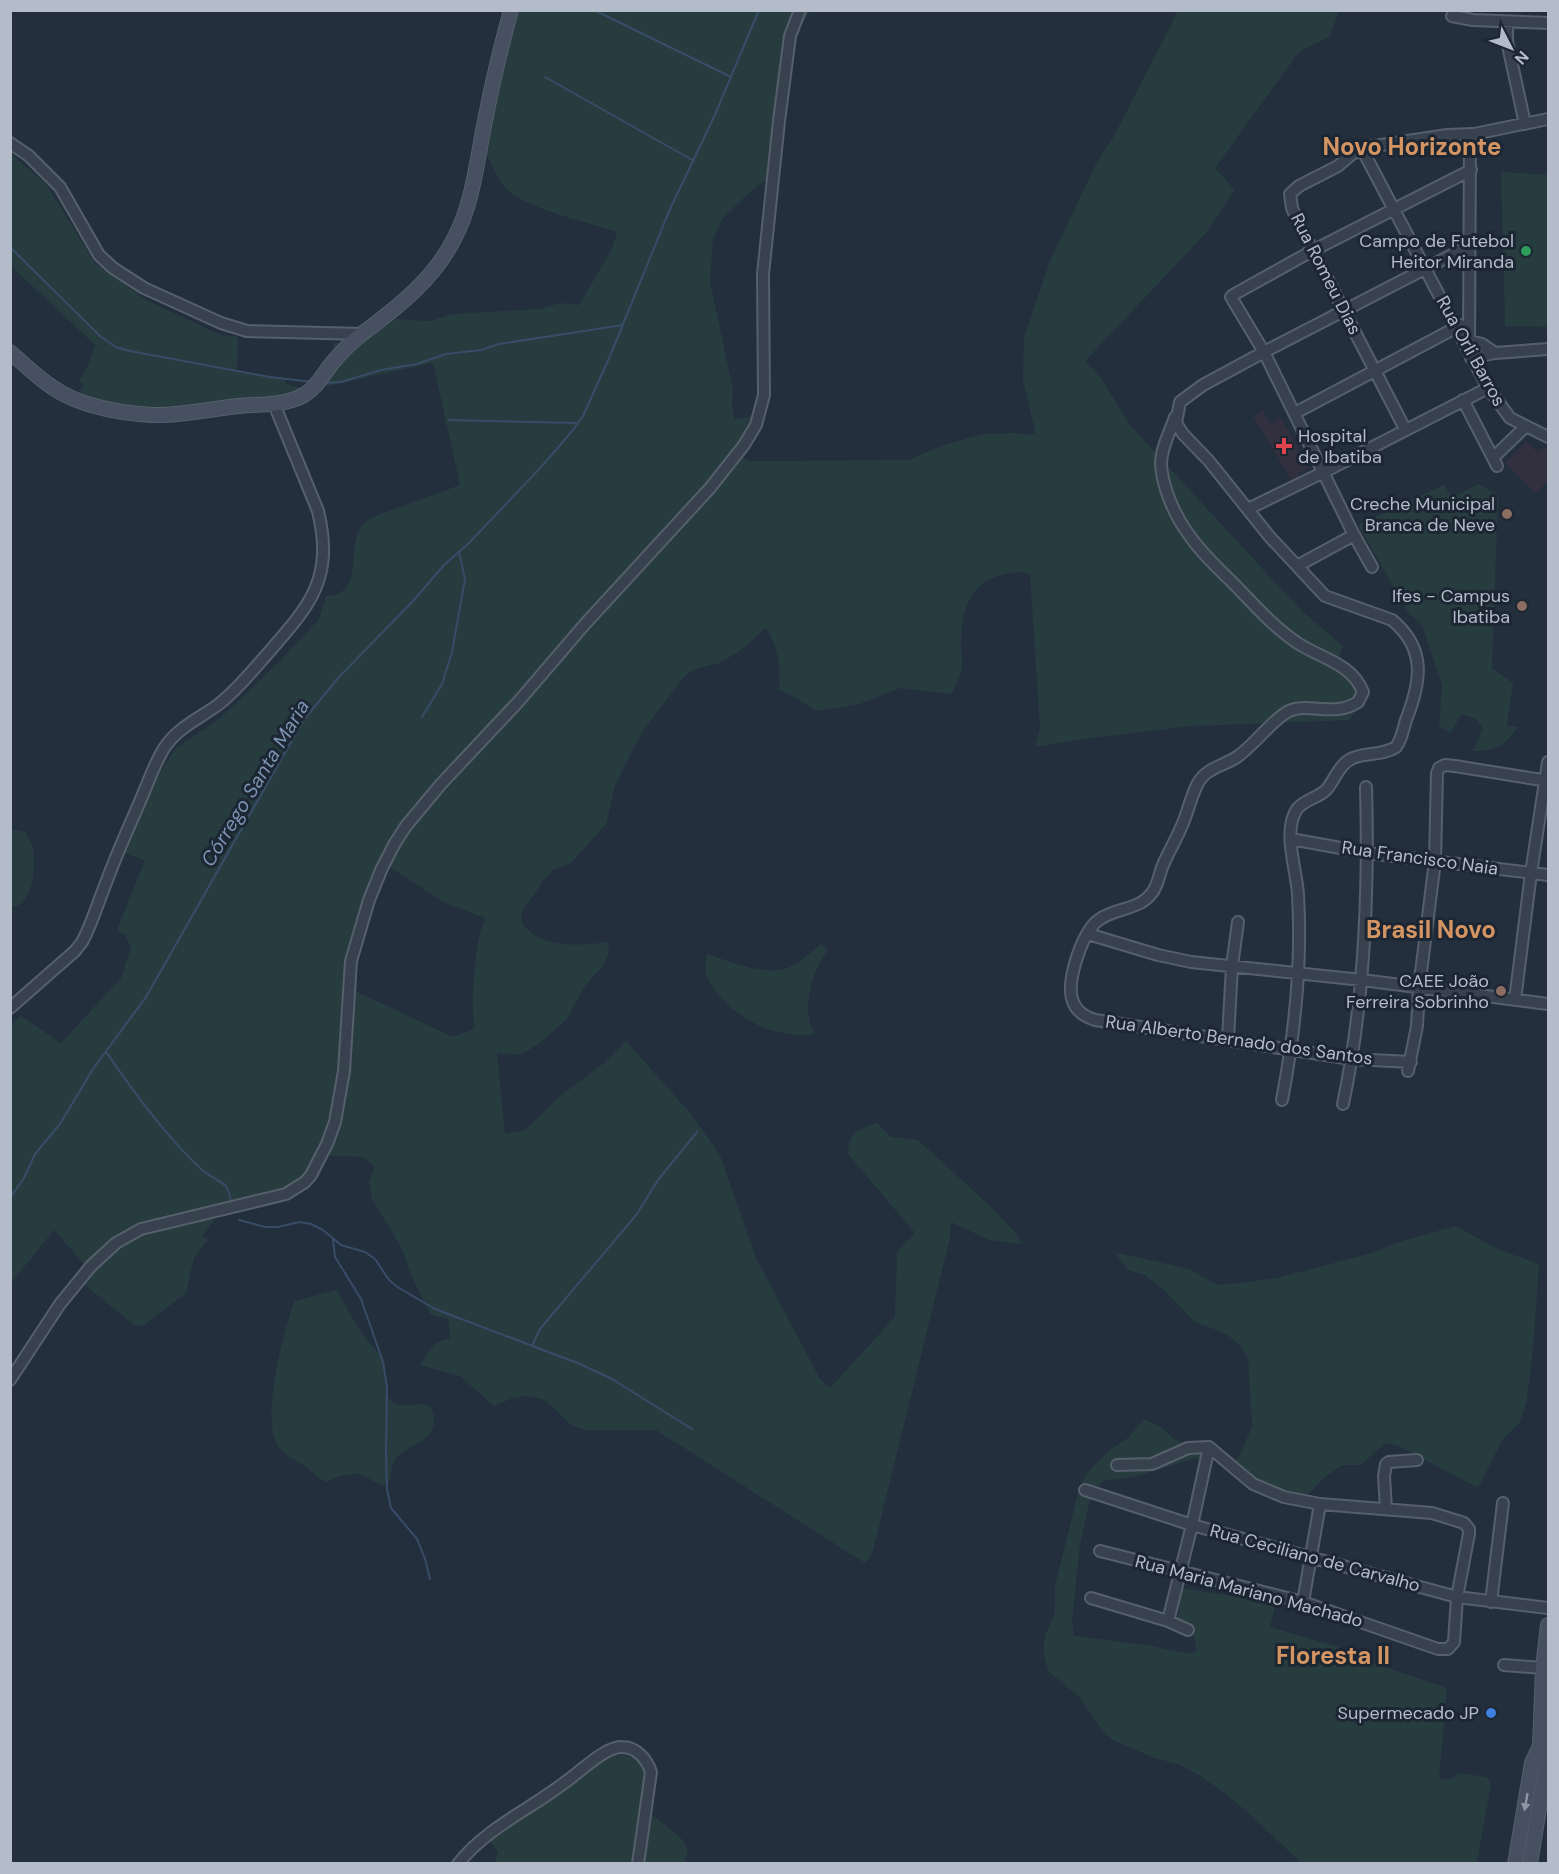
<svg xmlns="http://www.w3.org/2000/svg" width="1559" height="1874" viewBox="0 0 1559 1874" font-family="'DM Sans',sans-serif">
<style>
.medical{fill:#32303f}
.green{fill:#263c3f;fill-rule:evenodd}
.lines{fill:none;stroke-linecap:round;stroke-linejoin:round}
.stream{stroke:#394c67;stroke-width:2}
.street-casing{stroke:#565f6c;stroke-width:14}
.secondary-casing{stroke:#565f6c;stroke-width:16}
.street{stroke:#38414e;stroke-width:10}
.secondary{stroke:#465061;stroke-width:14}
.oneway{fill:#8e96a5}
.leisure-dot{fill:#2e9e5b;stroke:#1d2633;stroke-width:2}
.health-dot{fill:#e0444e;stroke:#1d2633;stroke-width:2}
.education-dot{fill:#8d6e63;stroke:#1d2633;stroke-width:2}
.shop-dot{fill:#3f7fe0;stroke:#1d2633;stroke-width:2}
.labels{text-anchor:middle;stroke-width:6;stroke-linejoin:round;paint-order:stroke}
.poi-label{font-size:18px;fill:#b4bcc9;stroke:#1d2633;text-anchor:end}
.street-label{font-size:18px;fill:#b4bcc9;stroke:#1d2633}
.water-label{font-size:20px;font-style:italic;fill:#7c92b1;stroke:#1d2633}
.district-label{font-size:24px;font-weight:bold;fill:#d59563;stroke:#1d2633}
</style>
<rect width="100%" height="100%" fill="#242f3e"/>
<!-- medical -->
<path class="medical" d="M1263,410l8,14 10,-6 28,50 -11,5 2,4 -8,4 -39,-65z
M1526,442l11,10 8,-4 3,4v28l-12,13 -31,-30z"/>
<!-- green -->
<path class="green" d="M515,11h295l-12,21 -29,146 -18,13 -29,28 -9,20 -3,42 23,109 -1,11 2,18 17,-2 4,4 -18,32 11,8 160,-1 36,-15 39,-11 31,-1 22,2 -13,-55 1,-43 26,-76 47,-99 17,-26 64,-125h161l-9,25 -31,16 -84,116 20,22 -30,44 -120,127 16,17 29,47 141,153 30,32 42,36 -5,14 29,36 -18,24 -156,6 -111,13 -47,8 5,-19 -10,-154c-9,-3 -23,-1 -32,2 -31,9 -37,41 -37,69 0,8 2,16 1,23 -2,10 -6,18 -11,26l-51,-6 -40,16 -44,7 -23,-15 -14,-6c1,-23 0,-43 -13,-62l-25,22 -21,13 -25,6 -11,8 -41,54 -10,18 -18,37 -9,38 -35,39 -18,7 -9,10 -22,32 -1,10c18,27 58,24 87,20l1,11 -7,14 -18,20 -17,32 -26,23 -20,13 -24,-2 8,81 19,-4 16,-14 16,-17 48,-36 22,-22 65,73 29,41 36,103 64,121 10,9 65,-71 2,-65 18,-19 -67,-79c0,-22 11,-25 29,-31l14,14 27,3 72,66 25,26 7,12 -33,-4 -38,-18 -1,16 -78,316 -7,9 -209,-133h-71l-14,-5 -19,-19 -10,-7 -15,-3 -17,3 -16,7 -34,-30 -40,-11c11,-15 9,-22 30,-27l-2,-20 -10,-1 -8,-3 -16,-33 -14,-36 -28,-46 -3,-17 6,-15 -13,-10 -41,-2 -4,7 -25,27 -69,18 -21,30 7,2 -15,19 -8,35 -42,32 -9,1 -50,-41 4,-4 -4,-3 6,-6 -37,-42 -43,53v-259l10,-8 40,27 60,-65 10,-31 -6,-12 -8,-5 28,-70 -21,-7 30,-71 21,-33 44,-30 61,-58 39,-42 7,-23c42,-1 17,-53 39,-74 3,-3 9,-5 13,-7l82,-30 -27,-122 -110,24 8,-17 3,-27 21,-1 33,-18 5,-5 37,2 22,-7 88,-5 20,-6 19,2 33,-56 5,-17c-27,-9 -83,-22 -105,-38 -13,-10 -20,-28 -27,-43zM388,866l57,37 40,15c-11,26 -14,82 -11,111l-21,8 -104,-49c9,-43 19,-83 39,-122z
M10,153l36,31 49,79 51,37 75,35 17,2 -1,33 47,10 3,4 15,4 3,6 -39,18 -120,10 -67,-14 -6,-4 11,-19 -5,-5 9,-13 7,-22 -84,-79z
M1501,172l47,3v152l-43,-1z
M1444,485l8,12 27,-13 19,12 -6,172 21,15 -6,43 11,1c-14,19 -21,24 -45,24l10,-23 -8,-10 -13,-4 -12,19 -11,-7 3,-41 -20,-60 -14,-13 -50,-87z
M10,829l15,3c2,4 6,9 7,13 5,17 2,62 -21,62z
M821,944l7,6c-16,20 -28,62 -13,84 -36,4 -67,-9 -92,-34 -8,-8 -17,-20 -18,-32 0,-4 1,-9 2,-14 25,8 57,23 83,13 11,-5 22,-16 31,-23z
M1456,1226l41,23 42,15 -6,84 -6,52 -7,22 -17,17 -25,49 -79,-42 -14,-3 -24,22h-19l-18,13 -18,18 -16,5 -61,-33 10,-11 13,-31 -4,-68 -6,-10 -13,-12 -17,-8 -16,-5 -32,-33 -19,-15 -17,-5 -14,-18 75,17 28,16 22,-2 38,-5 95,-25 27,-11z
M337,1290c8,16 17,32 28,47 5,8 13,14 17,22 5,12 1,26 6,37 11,23 45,-8 46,23 1,24 -28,25 -39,41 -6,8 -1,16 -9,26 -9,-2 -14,-6 -22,-10 -13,-5 -26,1 -38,6 -8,-4 -12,-9 -19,-14 -9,-8 -22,-11 -29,-22 -18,-27 6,-115 16,-145z
M1144,1419l18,9 12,11 23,11 10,8 -13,1 -61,18 -30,4 -12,14 -11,50 -8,76 2,15 72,9 45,9 6,-3 -4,-19 -15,-12 3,-32 71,11 23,8 -5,20 69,20 -1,4 106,36 3,3 -8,88 11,2 9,-7 28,4 4,7 -14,79h-176l-48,-46 -27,-23 -27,-19 -21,-11 -24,-6 -41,-18 -11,-10 -23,-33 -31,-26 -5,-21 3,-17 9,-20v-27l23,-93 7,-17 11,-13 15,-14 17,-11z
M620,1754c13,3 21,8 29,18l-3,40c9,5 36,24 40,33 3,5 0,13 -1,18h-190l3,-11 -8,-11 20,-18 84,-58z"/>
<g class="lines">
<!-- stream -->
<path class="stream" d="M594,10l137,67
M545,77l149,84
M10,247l91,90 15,10 14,4 140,26 42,5
M324,383l17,-1 40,-12 36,-6 29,-10 35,-4 18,-6 124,-19
M449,420l128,3
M422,717l20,-33 10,-32 13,-73 -6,-27
M106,1052c29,41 57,81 94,116 16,16 29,9 31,36
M10,1198l14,-20 11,-24 25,-30 33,-55 53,-72 157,-276 35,-43 76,-78 30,-35 24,-21 74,-78 31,-36 10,-14 27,-60 60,-147 44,-92 45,-107
M239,1220l26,7h13l21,-5 12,2 12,6 18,15 24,7 10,7 14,21 10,8 36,21 145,55 32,15 80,50
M333,1240l2,17 26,42 22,63 4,25 -1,64 1,38 4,19 26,31 8,20 5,20
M532,1346l8,-17 97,-115 21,-34 39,-48"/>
<!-- street casing -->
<g class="street-casing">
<path id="street" d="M1452,16l21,4 75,3
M1507,22v19l18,83
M10,143l19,13 31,31 39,68 14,13 31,20 77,35 26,8 115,3
M1362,149l126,239 22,30 38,19
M1470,341l12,3 13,9
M1469,349l1,-215
M1471,358l24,-5 53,-4
M1463,400l30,58
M1295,413l166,-88
M1175,417c-5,15 -14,31 -14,47 1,22 13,50 26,68 13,20 32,37 49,54 19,20 40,43 63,58 24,15 53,20 64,48l-5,10c-25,17 -54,-3 -74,12 -17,12 -30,31 -47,43 -14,9 -32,11 -40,28 -6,12 -9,26 -14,38 -6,15 -14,28 -20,42 -4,9 -5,22 -12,29 -13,17 -41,14 -56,29 -14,15 -31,62 -21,81 4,9 12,13 21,16l257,39 59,3
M1405,429l-108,-209 -5,-12 -2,-14 9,-8 39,-20 14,-12 16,-7 79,-12 27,-1 74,-15
M1497,466l-4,-8 33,-32
M1248,509l76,-37 164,-84
M1297,566l57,-31
M1372,567l-18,-32 -90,-183 -33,-55 2,-2 79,-44 159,-81
M1291,839l77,14 180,22
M1088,934l70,21 33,7 171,18 186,24
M1515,1000l16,-127 17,-111
M10,1008l65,-57 7,-9c10,-18 16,-40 24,-59 10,-28 23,-56 35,-84 7,-16 13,-34 22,-49 13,-22 36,-31 56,-46 19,-15 34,-34 50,-52 42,-48 65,-74 49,-141l-44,-107
M1228,1039l4,-73 6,-44
M1408,1071l9,-45 2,-38 16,-127 2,-88 2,-5 6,-3 10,1 93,15
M1282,1100c13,-68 20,-137 16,-205 -1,-24 -16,-64 -1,-86 8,-10 22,-11 30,-20 8,-10 13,-26 26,-31 14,-6 29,-2 43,-11 6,-8 7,-18 10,-27 15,-38 21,-71 -14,-100l-67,-24 -56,-60 -60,-75 -26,-27 -7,-11 4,-21 23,-17 61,-33 205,-106
M1343,1104c22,-104 26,-211 23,-317
M10,1380l50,-76 31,-38 25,-23 25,-14 145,-35 19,-12 6,-7 16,-31 8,-22 9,-51 7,-110 18,-61 13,-32 13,-25 11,-17 35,-42 78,-83 66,-77 125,-136 34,-43 12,-20 8,-30 -1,-121 16,-153 11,-85 10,-26
M1085,1490l107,35 265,72 91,11
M1386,1509l-2,-33 2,-12 3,-2 28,-2
M1100,1551l203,51 135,47h10l6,-7 3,-45 12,-63v-5l-5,-6 -32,-10 -112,-9 -36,-7 -31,-13 -44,-37 -21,1 -36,16 -35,1
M1091,1598l77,23 20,9
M1303,1602l17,-98
M1491,1602l12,-99
M1168,1621l24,-96 17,-78
M1504,1665l39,3
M458,1864c28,-36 71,-54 106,-81 14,-9 41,-37 58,-36 15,0 25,13 29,25l-13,92"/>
</g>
<!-- secondary casing -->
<g class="secondary-casing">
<path id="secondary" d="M10,352c14,12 27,25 42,35 27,19 68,26 100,28 28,1 58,-6 86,-9 21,-2 47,0 66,-11 14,-8 20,-23 30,-34 8,-10 19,-20 29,-28 35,-26 71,-54 91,-94 19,-35 23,-79 31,-118 7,-37 16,-74 26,-111
M1515,1864l17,-101 8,-17
M1530,1864l16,-98 -6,-20 3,-78 5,-43"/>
</g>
<!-- street -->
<use href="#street" class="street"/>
<!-- secondary -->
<use href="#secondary" class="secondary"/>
</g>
<!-- one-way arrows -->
<defs><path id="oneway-solid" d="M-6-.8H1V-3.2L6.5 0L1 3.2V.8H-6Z" transform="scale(1.5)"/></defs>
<use class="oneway" href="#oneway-solid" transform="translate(1526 1802) rotate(100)"/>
<!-- markers -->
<circle class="leisure-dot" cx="1526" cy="251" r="6"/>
<path class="health-dot" d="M1281 437h6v6h6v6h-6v6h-6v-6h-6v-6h6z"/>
<g class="education-dot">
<circle cx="1507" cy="514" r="6"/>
<circle cx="1522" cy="606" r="6"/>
<circle cx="1501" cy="991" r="6"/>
</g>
<circle class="shop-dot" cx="1491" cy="1713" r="6"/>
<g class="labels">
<!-- poi labels -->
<g class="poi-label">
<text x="1514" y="247">Campo de Futebol<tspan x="1514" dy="21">Heitor Miranda</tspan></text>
<text x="1298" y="442" text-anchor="start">Hospital<tspan x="1298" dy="21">de Ibatiba</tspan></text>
<text x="1495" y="510">Creche Municipal<tspan x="1495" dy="21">Branca de Neve</tspan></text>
<text x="1510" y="602">Ifes - Campus<tspan x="1510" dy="21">Ibatiba</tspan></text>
<text x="1489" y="987">CAEE João<tspan x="1489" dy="21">Ferreira Sobrinho</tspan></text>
<text x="1479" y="1719">Supermecado JP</text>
</g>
<!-- street labels -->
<g class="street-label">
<text transform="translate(1326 274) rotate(63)" y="6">Rua Romeu Dias</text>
<text transform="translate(1471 351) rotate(61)" y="6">Rua Orli Barros</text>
<text transform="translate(1420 858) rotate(8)" y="6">Rua Francisco Naia</text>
<text transform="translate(1239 1040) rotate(8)" y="6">Rua Alberto Bernado dos Santos</text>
<text transform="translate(1315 1558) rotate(15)" y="6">Rua Ceciliano de Carvalho</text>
<text transform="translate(1249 1591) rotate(15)" y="6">Rua Maria Mariano Machado</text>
</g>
<!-- water labels -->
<g class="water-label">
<text transform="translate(255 783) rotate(-59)" y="7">Córrego Santa Maria</text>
</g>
<!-- district labels -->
<g class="district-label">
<text x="1412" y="155">Novo Horizonte</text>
<text x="1431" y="938">Brasil Novo</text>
<text x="1333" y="1664">Floresta II</text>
</g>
</g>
<!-- border -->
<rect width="1559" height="1874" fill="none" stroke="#b4bcc9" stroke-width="24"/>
<!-- north arrow -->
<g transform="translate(1511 48) rotate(132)" stroke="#1d2633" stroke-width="4.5" paint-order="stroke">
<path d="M0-4.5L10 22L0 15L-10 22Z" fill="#b4bcc9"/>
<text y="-9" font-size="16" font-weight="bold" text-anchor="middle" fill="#b4bcc9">N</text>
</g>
</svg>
